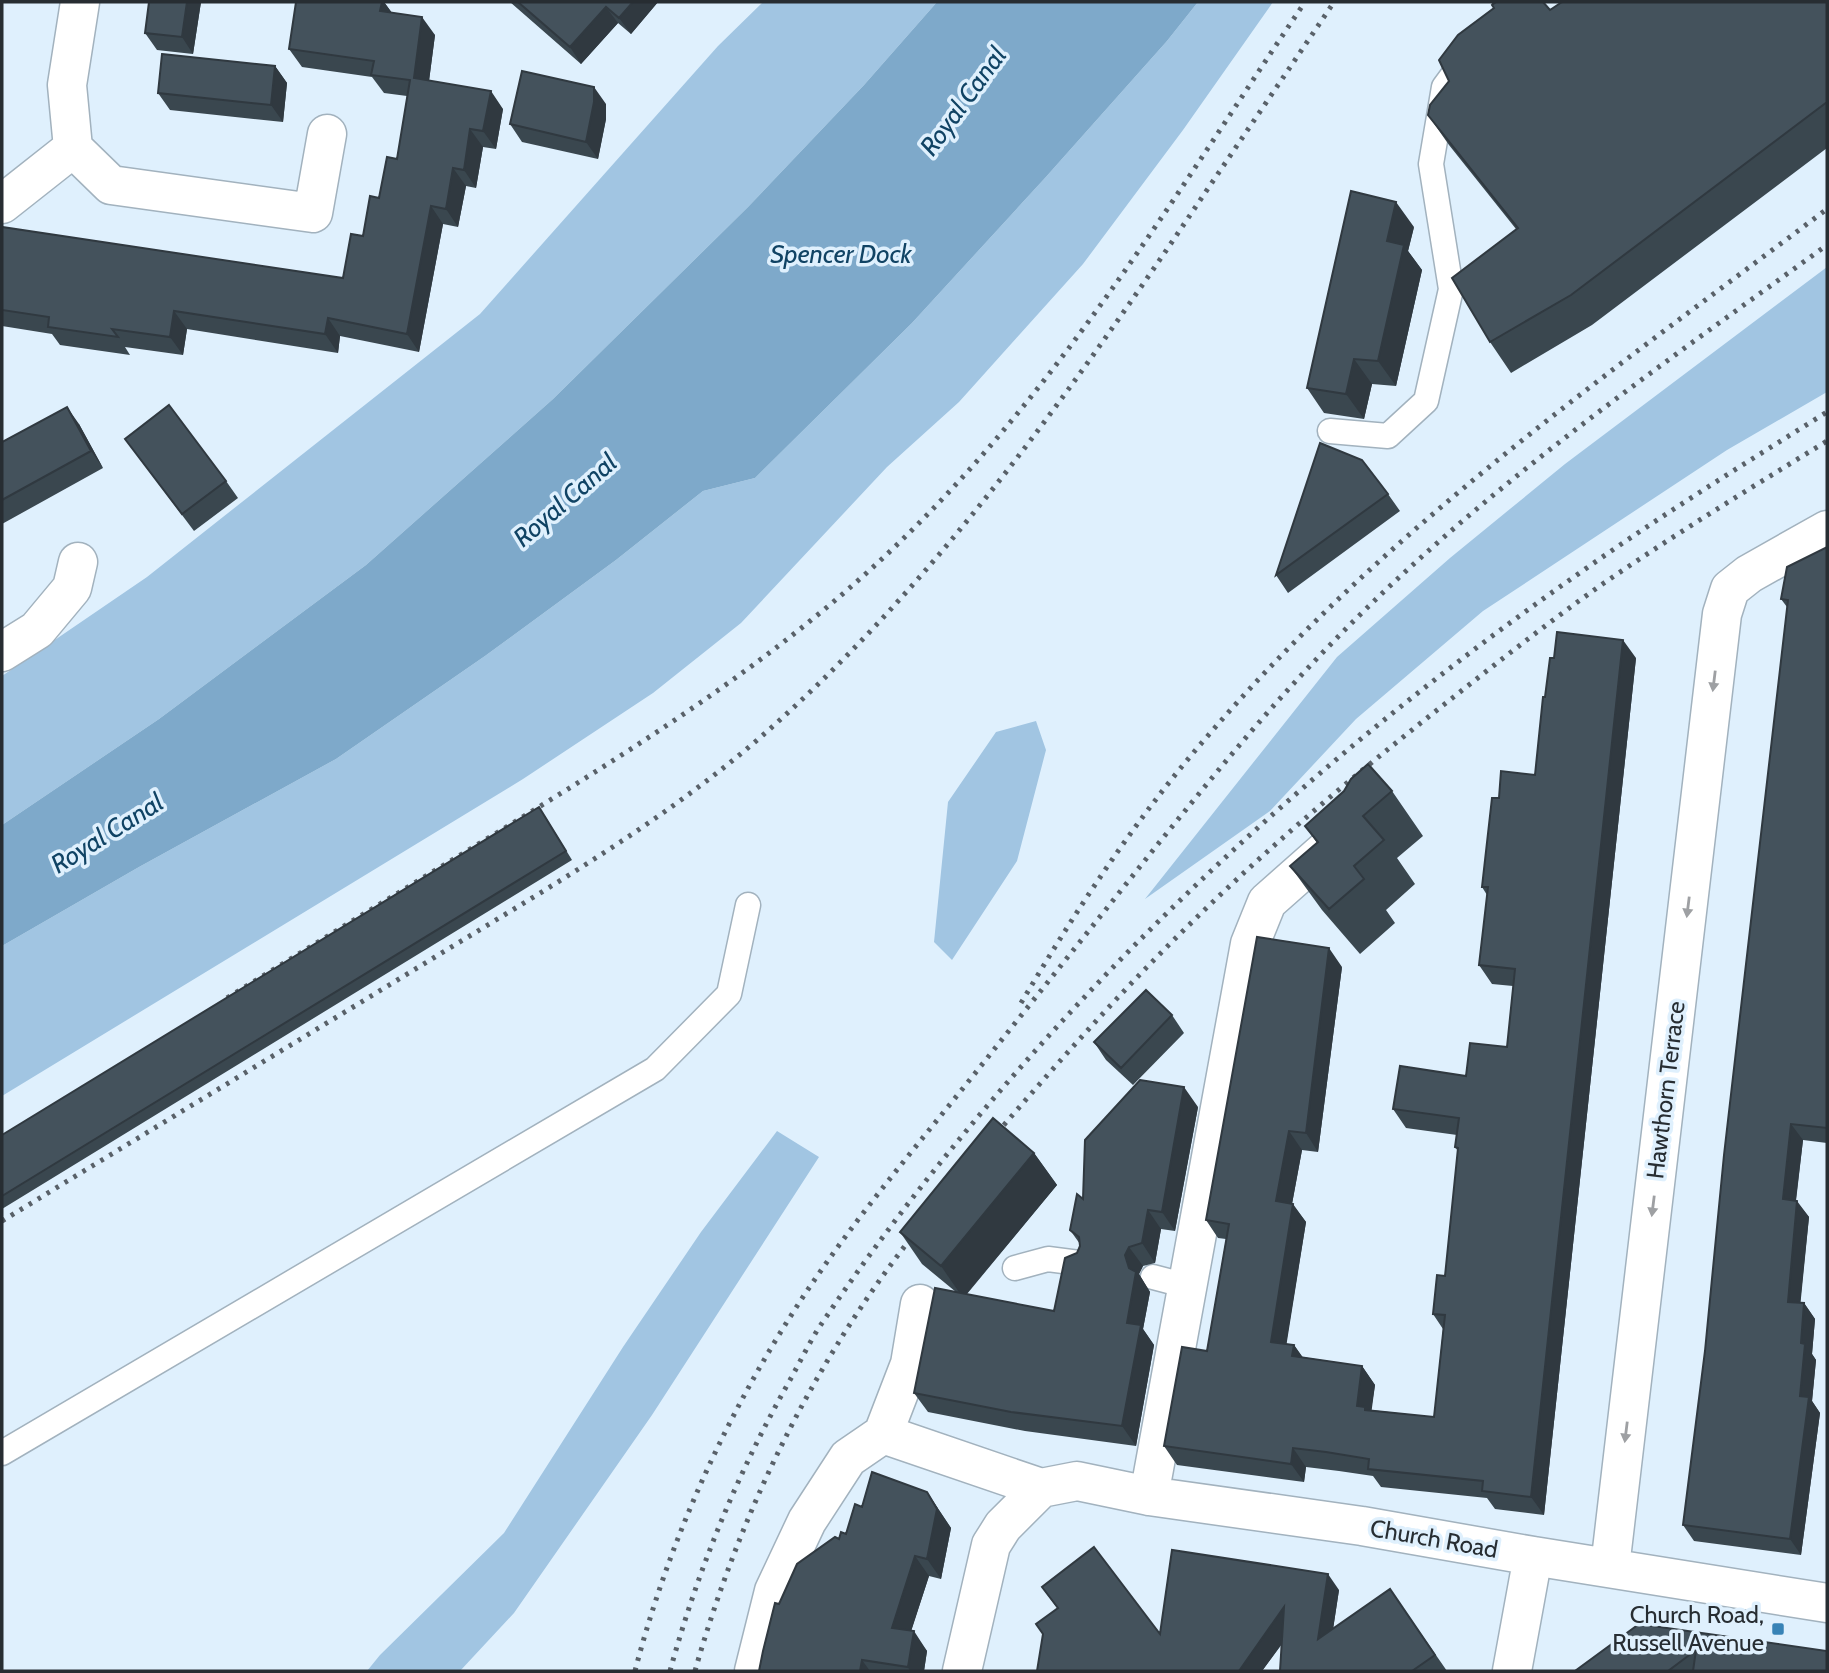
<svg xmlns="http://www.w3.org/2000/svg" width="1829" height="1673" viewBox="0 0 1829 1673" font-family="Cabin,sans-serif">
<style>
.green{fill:#a1c5e2}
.water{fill:#7ea9ca}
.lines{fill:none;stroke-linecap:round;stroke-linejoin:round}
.lane-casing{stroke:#a2b2be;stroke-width:27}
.street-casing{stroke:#a2b2be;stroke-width:41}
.lane{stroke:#fff;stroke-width:24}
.street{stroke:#fff;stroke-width:38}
.rail{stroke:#596169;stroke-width:5;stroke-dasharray:3.5 7;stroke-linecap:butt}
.wall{fill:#3a474f}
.shaded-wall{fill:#303940}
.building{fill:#44525c;stroke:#303940;stroke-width:2}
.oneway{fill:#9ea0a3}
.poi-dot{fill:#3883b6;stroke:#dff0fd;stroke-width:2.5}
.labels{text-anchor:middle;stroke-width:7;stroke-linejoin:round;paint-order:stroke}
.street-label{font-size:24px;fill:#272d32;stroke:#dff0fd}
.poi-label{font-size:24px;fill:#272d32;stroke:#dff0fd;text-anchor:end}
.water-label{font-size:26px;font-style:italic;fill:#104364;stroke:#dff0fd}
</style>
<rect width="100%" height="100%" fill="#dff0fd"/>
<!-- green -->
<path class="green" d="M763,2h174l-73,83 -116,122 -195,192 -187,166 -207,154 -157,106v-149l145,-99 333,-263 238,-268z
M1198,2h75l-90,128 -100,134 -124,138 -72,65 -146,156 -88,70 -130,86 -521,317v-150l137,-79 197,-108 149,-103 131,-96 87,-69 52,-13 157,-155 133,-145 122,-137z
M1827,267v125l-100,58 -244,161 -127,108 -86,92 -125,88 192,-242 113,-99 115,-94z
M1036,721l10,29 -29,111 -65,99 -18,-18 14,-140 48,-70z
M777,1131l42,26 -167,258 -138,198 -54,58h-93l13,-16 124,-122 119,-186 78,-115z"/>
<!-- water -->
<path class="water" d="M937,2h261l-31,39 -122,137 -133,145 -157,155 -52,13 -87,69 -131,96 -149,103 -197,108 -137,79v-121l157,-106 207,-154 187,-166 195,-192 116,-122z"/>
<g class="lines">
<!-- lane casing -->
<g class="lane-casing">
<path id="lane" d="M1330,431l58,5 38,-35 25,-112 -20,-125 13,-77 25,-34
M1015,1268l33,-9 31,4
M1153,1277l34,9
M2,1453l653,-384 74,-75 19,-89"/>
</g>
<!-- street casing -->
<g class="street-casing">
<path id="street" d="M73,148l38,37 202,28 14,-79
M2,204l71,-56 -6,-63 13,-83
M2,652l35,-22 35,-42 6,-26
M883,1434l158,54
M883,1434l27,-70 10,-60
M1149,1496l101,-552 17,-42 69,-61
M1610,1567l112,-953 8,-25 19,-15 78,-44
M754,1671l20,-80 33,-70 41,-63 35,-24
M962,1671l29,-126 12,-19 38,-38 36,-7 72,15 213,30 171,30 294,47
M1512,1671l21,-115"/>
</g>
<!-- lane -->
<use href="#lane" class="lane"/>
<!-- street -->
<use href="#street" class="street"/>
<!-- rail -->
<path class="rail" d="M227,998c94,-58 187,-115 281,-172 145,-89 289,-180 409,-301 154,-154 267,-344 388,-523
M1021,1003c57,-96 117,-188 191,-272 177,-205 400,-360 615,-522
M990,1141c64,-74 128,-147 198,-215 81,-80 169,-153 258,-223 52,-41 104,-82 158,-120 73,-50 148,-96 223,-142
M2,1221c144,-88 289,-176 433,-264 113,-69 228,-135 328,-222 162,-142 290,-319 411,-496 53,-79 107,-158 160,-237
M635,1671c34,-131 92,-258 166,-371 57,-87 127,-167 191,-248 55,-69 111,-139 166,-208 56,-69 112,-138 174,-201 147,-152 324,-274 495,-398
M670,1671c28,-102 68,-199 120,-291 10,-18 19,-37 30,-54 59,-88 124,-171 193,-250 170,-195 366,-364 578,-511 77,-54 156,-103 236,-153
M695,1671c45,-159 120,-313 224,-443"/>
</g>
<!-- wall -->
<path class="wall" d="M201,2l-8,52 -36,-4 -12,-17z
M296,2h88l8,11 43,22 -6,46 74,28 -7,40 -13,-2 -7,41 -10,-2 -8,41 -15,-3 -24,128 -79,-16 -2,17 -151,-24 -4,26 -58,-8 5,8 -70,-10 -8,-11 -50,-8v-99l341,51 20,-42 34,-77 10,-63 -23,-3 -12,-16 -70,-10 -13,-18z
M510,2h148l-27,32 -13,-11 -37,41z
M1491,2h52l7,8 277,-8v146l-235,177 -81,48 -21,-31 26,-113 -67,-84 -21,-30 66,-107z
M275,66l12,17 -4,39 -113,-12 -12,-17z
M606,104v15l-8,40 -76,-17 -12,-18z
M1414,227l-6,24 14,19 -26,116 -24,-2 -8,35 -40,-6 -17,-25z
M79,424l24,44 -101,56v-82z
M125,439l101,42 12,17 -44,33z
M1388,494l12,17 -112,82 -12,-18z
M1827,547v596l-24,-3 -7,61 13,16 -9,86h4l11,16 -3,35 4,6 -4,41 8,12 -19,142 -107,-14 -11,-16 22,-174 82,-744 -6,-8z
M1636,658l-92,857 -49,-6 -8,-11 -106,-11 -8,-11 -34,-5 -33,-4 -2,15 -127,-17 -13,-19 43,-95 19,-112 -8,-1 -12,-18 136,-253 -24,185 -16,-2 -10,54 14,18 -20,122 8,1 8,12 60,9 13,19 -4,25 63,7 9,-88 -10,-15 12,-38 13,-125 -3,-4 2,-12 -51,-7 -13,-19 73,-33 41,-29 6,-61 -21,-2 -13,-19 8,-70 -5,-8 17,-89 36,-23 10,-78z
M1392,791l31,45 -26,22 18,26 -29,26 9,13 -35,31 -38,-44 -32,-44 27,-23 -12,-17z
M545,816l27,44 -570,349v-74z
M1172,1015l12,18 -51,52 -27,-25 -12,-18z
M1198,1107l-23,124 -14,-2 -6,34 -12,3 -4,8 11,18 -7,37 11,16 -18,101 -111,-15 -97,-19 -14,-19 42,-101 -34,-28 -22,-32 134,-79 23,32 -90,109 87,17 26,-65v-2l-10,-14 13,-31z
M927,1492l24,36 -10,51 -12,-3 -18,55 16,20 -3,20h-165l20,-67 60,-65 7,-5z
M1042,1587l118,47 179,-44 -6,39 57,-40 57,82h-167l2,-27 -20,27 -205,-63z
M1639,1624l188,47h-252z"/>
<!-- shaded-wall -->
<path class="shaded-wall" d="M187,2h14l-8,52 -11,-17z
M382,2h2l11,15 -15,-6z
M633,2h25l-27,32 -12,-16z
M606,7l12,16 -37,41 -11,-17z
M422,17l13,18 -8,61 -13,-18z
M275,66l12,17 -4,39 -12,-17z
M594,87l12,17v15l-8,40 -12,-17z
M491,91l12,18 -7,40 -13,-18z
M470,129l13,18 -7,41 -12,-18z
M453,168l13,18 -8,41 -12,-18z
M1396,202l18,25 -6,24 14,19 -26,116 -18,-25 9,-120z
M431,206l12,18 -24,128 -12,-18z
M174,311l13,18 -4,26 -13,-18z
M328,318l12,18 -2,17 -13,-19z
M1354,359l18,25 -8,35 -18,-25z
M67,407l12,17 24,44 -12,-17z
M1623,640l13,18 -92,857 -13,-18z
M1329,948l13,19 -24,185 -12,-19z
M1184,1087l14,20 -23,124 -13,-19z
M1791,1124l12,16 -9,75 -11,-16z
M1289,1131l13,19 -13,70 -13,-19z
M1034,1153l23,32 -94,113 -22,-32z
M1797,1201l12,16 -10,101 -11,-16z
M1293,1204l13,18 -22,138 -13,-18z
M1148,1210l13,19 -6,34 -13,-20z
M1129,1247l14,19 -4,8 11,18 -7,37 11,16 -18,101 -14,-20 5,-103 2,-55 -4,-13z
M1804,1303l11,16 -3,35 4,6 -4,41 8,12 -19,142 -11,-16 10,-143 1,-53z
M1294,1345l13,18 -15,-7z
M1362,1366l13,19 -4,30 -14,-9z
M1293,1448l13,19 -2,15 -13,-18z
M927,1492l24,36 -10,51 -14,-20z
M915,1556l14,20 -23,71 -14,-19z
M1328,1574l11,16 -10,66 -11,-17z
M1284,1607l12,17 -34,47h-23z
M914,1631l13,20 -3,20h-14l-2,-4z
M862,1660l8,11h-10z"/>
<!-- building -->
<path class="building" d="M149,2h38l-5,35 -37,-4z
M296,2h86l-2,9 42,6 -8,61 77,13 -8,40 -13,-2 -6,41 -11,-2 -7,41 -15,-3 -24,128 -79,-16 -3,16 -151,-23 -4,26 -58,-8 6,8 -70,-10 1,-10 -47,-7v-83l341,51 8,-44 12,2 7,-40 9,2 8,-41 10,2 13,-79 -39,-5 3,-14 -85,-12z
M518,2h115l-14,16 -13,-11 -36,40z
M1496,2h47l7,8 12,-8h265v100l-256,193 -81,47 -38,-64 66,-50 -90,-113 2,-10 19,-24 -10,-21 19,-25 36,-27 -2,-3z
M162,54l113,12 -4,39 -113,-12z
M522,71l72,16v15l-8,40 -76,-18z
M1351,191l45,11 -9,39 17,4 -26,116 -24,-2 -8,35 -39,-6z
M169,405l57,76 -44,33 -57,-75z
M67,407l24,44 -89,49v-58z
M1320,443l42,17 26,34 -112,81z
M1827,547v581l-36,-4 -8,75 14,2 -9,101 16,1 -3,40 4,1 -5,52 9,1 -19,142 -107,-14 22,-174 19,-196 64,-555 -7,-1 6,-32z
M1557,632l66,8 -92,857 -49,-6 1,-10 -115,-12 1,-10 -43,-7 -33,-4 -2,16 -127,-18 18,-99 25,4 22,-127 -23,-4 51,-283 72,11 -23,185 -17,-2 -13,70 17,3 -22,138 23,3 -2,11 70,10 -5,40 8,1v3l69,7 11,-102 -12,-1 4,-39 8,1 13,-128 -3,-1 4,-29 -66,-9 7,-43 66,10 4,-33 37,4 8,-78 -36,-4 9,-78h-6l10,-89h7l2,-27 34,4 8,-78h2l5,-39h4z
M1368,764l24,27 -29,25 21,24 -30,26 10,13 -35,30 -39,-43 28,-24 -13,-16 39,-35 7,-12z
M539,807l27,44 -564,345v-61z
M1146,990l26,25 -51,53 -27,-26z
M1140,1080l44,7 -22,125 -14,-2 -6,33 -13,4 -4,8 4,13 7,4 -9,51 14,2 -19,101 -111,-14 -97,-19 21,-105 119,23 11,-53 12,-5 3,-7 -1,-9 -9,-7 7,-36 6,5 2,-59z
M993,1118l41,35 -93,113 -41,-34z
M872,1472l55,20 10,17 -10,50 -12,-3 -23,72 22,3 -6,36 -46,-7 -2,11h-101l4,-20 12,-48 4,1 18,-40 38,-27 4,2 2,-7 5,2 9,-30 7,3z
M1094,1547l66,87 12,-84 156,24 -10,65 72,-50 45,66 -23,16h-132l4,-64 -45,64h-202l6,-37 -7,-10 22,-16 -16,-21z
M1639,1624l188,27v20h-134l3,-21 -28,21h-93z"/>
<!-- one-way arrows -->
<defs><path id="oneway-solid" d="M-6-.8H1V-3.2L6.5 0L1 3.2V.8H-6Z" transform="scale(1.75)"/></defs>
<g class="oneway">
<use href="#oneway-solid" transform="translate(1714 681) rotate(97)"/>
<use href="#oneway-solid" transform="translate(1688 907) rotate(97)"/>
<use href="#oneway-solid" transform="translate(1653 1206) rotate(97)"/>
<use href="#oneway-solid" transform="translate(1626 1432) rotate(97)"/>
</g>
<!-- markers -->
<rect class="poi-dot" x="1771" y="1622" width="14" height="14" rx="3.5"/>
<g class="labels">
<!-- street labels -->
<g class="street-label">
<text transform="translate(1666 1090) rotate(-83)" y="8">Hawthorn Terrace</text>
<text transform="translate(1434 1539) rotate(10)" y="8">Church Road</text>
</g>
<!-- poi labels -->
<g class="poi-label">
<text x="1764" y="1623">Church Road,<tspan x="1764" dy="28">Russell Avenue</tspan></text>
</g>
<!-- water labels -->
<g class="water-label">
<text transform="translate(963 101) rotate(-54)" y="9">Royal Canal</text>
<text x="841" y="263">Spencer Dock</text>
<text transform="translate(565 500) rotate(-41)" y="9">Royal Canal</text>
<text transform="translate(107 833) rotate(-32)" y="9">Royal Canal</text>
</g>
</g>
<!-- border -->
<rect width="1829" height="1673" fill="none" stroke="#272d32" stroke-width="7"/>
</svg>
